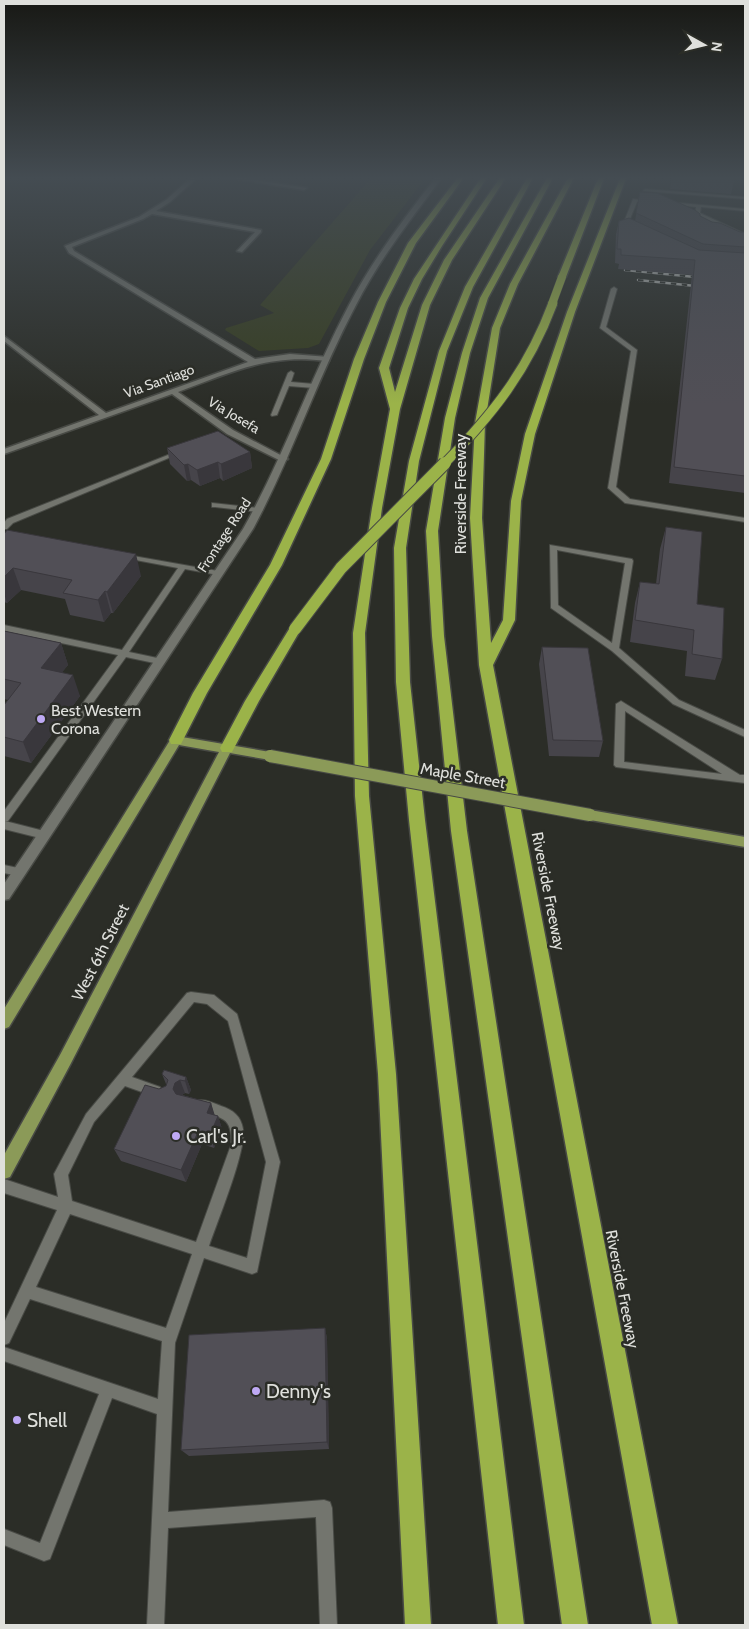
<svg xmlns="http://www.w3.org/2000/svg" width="749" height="1629" viewBox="0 0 749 1629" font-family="Cabin,sans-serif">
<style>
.green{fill:#373e21}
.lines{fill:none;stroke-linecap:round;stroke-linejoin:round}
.lane-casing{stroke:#484a45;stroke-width:2}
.street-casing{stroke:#484a45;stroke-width:3}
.secondary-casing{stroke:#484a45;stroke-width:3}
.primary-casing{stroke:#484a45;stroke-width:3}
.highway-casing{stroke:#484a45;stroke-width:3}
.lane{fill:#73756e;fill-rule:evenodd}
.street{fill:#73756e;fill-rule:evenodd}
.secondary{fill:#73756e;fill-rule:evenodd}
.primary{fill:#8b9a58;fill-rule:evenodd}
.highway{fill:#9bb349;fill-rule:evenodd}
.rail-casing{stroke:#b6b7b3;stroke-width:2.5}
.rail{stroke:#2b2d27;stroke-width:2;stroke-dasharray:5.5;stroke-linecap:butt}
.primary-bridge-casing{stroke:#484a45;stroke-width:14;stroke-linecap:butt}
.highway-bridge-far2-casing{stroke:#484a45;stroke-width:9;stroke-linecap:butt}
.highway-bridge-far1-casing{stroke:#484a45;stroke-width:11;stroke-linecap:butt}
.highway-bridge-casing{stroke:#484a45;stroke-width:14;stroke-linecap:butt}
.primary-bridge{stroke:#8b9a58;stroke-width:12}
.highway-bridge-far2{stroke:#9bb349;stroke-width:8}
.highway-bridge-far1{stroke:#9bb349;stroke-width:9}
.highway-bridge{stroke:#9bb349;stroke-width:12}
.wall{fill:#46444a}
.shaded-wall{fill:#39373c}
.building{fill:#514f56;stroke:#39373c}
.poi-dot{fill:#bea9f4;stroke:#2b2d27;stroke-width:2}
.labels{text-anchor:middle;stroke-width:5;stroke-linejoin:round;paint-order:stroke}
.far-street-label{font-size:14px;fill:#dfe0dc;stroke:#2b2d27}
.street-label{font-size:16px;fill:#dfe0dc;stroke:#2b2d27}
.poi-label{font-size:16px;fill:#dfe0dc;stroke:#2b2d27;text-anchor:start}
.near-poi-label{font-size:19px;fill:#dfe0dc;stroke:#2b2d27;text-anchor:start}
</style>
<rect width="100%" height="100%" fill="#2b2d27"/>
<!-- green -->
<path class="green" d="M373,176h54l-57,74 -51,94 -11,4 -49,3 -34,-21 1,-2 48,-15 -14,-8z"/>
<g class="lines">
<!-- lane casing -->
<g class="lane-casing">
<path id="lane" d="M645,189l100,8v2l-102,-8z
M633,199l21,3 -2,1 -15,-1 -10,24 3,3 -2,1 -6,-3z
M669,202l76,7v2l-44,-4 -1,6 45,21v3l-50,-22 1,-8 -29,-3z
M614,287l3,2 -11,38 31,23 -21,137 14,12 115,19v4l-120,-19 -17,-15 23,-137 -31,-23 11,-39z
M291,371l3,2 -3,9 23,2 3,2 -3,2 -25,-2 -12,29 -5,1 -1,-1 17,-42z
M178,451l5,1 -170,71 -6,6h-3v-6l3,-4z
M212,503l47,5 4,2 -4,2 -44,-5h-3z
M550,545l82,14 1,2 -14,87 60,52 66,30v7l-72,-33 -61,-53 -61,-43zM557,550l68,13 -13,80 -54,-38z
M122,554l96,17 4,2 -4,2 -33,-6 -56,83 33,7 1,2 -1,2 -3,1 -33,-7 -118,164h-3l43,11 1,3 -1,3 -4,1 -40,-10v-18l114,-156 -114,-24v-6l118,25 56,-82 -53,-10h-3z
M621,701l119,74h5v8l-129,-16 -2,-2 2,-61zM625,711l97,63 -98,-12z
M4,865l19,4 1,3 -1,3 -4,1 -15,-3z
M191,992l23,3 23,19 43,148 -23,110 -5,2 -48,-16 -29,85 -7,169 156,-12 6,2 2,6 5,117h-17l-4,-108 -148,11 -4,97h-17l10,-211 -45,-16 -62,161 -6,2 -40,-16v-16l36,14 59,-149 -95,-33v-14l154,52 4,-58 -132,-42 -21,44 -5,2v-22l53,-113 -53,-17v-14l54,18 -4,-23 32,-60 101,-121zM194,1002l13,2 21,17 38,141 -19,96 -38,-12c8,-24 38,-96 34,-117 -2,-13 -10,-19 -22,-23 -8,-3 -18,-8 -25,-5l-2,4 2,4c23,10 37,5 35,36l-35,97 -124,-41 -4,-26 26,-53 31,-36 31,11 4,-2 2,-4 -2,-4 -28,-10zM70,1214l122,40 -26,74 -130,-41z"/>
</g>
<!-- street casing -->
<g class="street-casing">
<path id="street" d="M193,176h6l-29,26 -14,9 105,19v2l-19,20 -5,-1 18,-19 -103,-18 -9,5 -71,28 2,4 181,108 35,-5 39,3v4h-3c-57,-8 -96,12 -148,31l55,38 55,29 -7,2 -54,-27 -55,-40 -168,60v-5l95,-34 -95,-74v-5l102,77 142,-51 -179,-109 -4,-7 74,-29 27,-17z
M217,176h14l76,12 -3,2z"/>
</g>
<!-- secondary casing -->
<g class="secondary-casing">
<path id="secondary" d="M437,176h6c-31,42 -63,82 -87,129 -39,73 -64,152 -103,224l-244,370 -5,1v-16l239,-355c41,-72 67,-151 106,-224 24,-46 56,-88 88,-129z"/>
</g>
<!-- primary casing -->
<g class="primary-casing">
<path id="primary" d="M176,736l94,16 6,4 -6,4 -40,-7 -160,312 -60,112 -6,2v-24l56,-100 159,-303 -40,-7 -170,282 -5,2v-20l168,-272z
M590,810l155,27v10l-155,-27 -4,-2 -2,-3 2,-3z"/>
</g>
<!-- highway casing -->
<g class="highway-casing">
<path id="highway" d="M459,176h6l-49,67 -30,59 -22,57 -33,100 -49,106 -75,128 -26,51h-10l-2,-4 24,-47 77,-128 51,-106 33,-100 24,-57 30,-59z
M482,176h6l-46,70 -20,33 -14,29 -19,60 6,24 27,-87 22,-45 57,-84h6l-55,84 -22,45 -30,104 -18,99 -17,125 4,163 27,278 35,551h-26l-27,-551 -23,-278 -2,-163 19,-125 18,-99 -11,-41 21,-60 14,-29z
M528,176h6l-61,111 -26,64 -28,110 -13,87 4,134 15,138 99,805h-26l-89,-805 -13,-138 -2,-134 15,-87 30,-110 26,-64z
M548,176h6l-66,122 -18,55 -15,65 -17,113 6,105 23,195 121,794h-26l-111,-794 -19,-195 -6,-105 19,-113 17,-65 18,-55z
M569,176h6l-57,108 -18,44 -15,95 -3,95 9,125 12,-23 8,-119 14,-67 42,-122 54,-136h6l-52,136 -40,122 -14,67 -6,119 -22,45 185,960h-26l-173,-960 -9,-147 5,-95 17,-95 18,-44z
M599,176h6l-39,101 -7,2 -1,-2z
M295,625l6,4 -42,72 -27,51h-10l-2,-4 25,-47 46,-75z"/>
</g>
<!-- lane -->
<use href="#lane" class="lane"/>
<!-- street -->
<use href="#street" class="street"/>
<!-- secondary -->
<use href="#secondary" class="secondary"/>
<!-- primary -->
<use href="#primary" class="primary"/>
<!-- highway -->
<use href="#highway" class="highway"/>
<!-- rail casing -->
<g class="rail-casing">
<path id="rail" d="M625,270l80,8
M638,280l67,7"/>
</g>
<!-- rail -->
<use href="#rail" class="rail"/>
<!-- primary-bridge casing -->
<g class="primary-bridge-casing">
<path id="primary-bridge" d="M270,756l320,59"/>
</g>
<!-- highway-bridge-far2 casing -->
<g class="highway-bridge-far2-casing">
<path id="highway-bridge-far2" d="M552,304l10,-27"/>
</g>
<!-- highway-bridge-far1 casing -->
<g class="highway-bridge-far1-casing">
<path id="highway-bridge-far1" d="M444,464c49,-50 84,-94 109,-161"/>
</g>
<!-- highway-bridge casing -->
<g class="highway-bridge-casing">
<path id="highway-bridge" d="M295,629l46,-61 104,-105"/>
</g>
<!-- primary-bridge -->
<use href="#primary-bridge" class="primary-bridge"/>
<!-- highway-bridge-far2 -->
<use href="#highway-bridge-far2" class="highway-bridge-far2"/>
<!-- highway-bridge-far1 -->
<use href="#highway-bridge-far1" class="highway-bridge-far1"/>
<!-- highway-bridge -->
<use href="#highway-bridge" class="highway-bridge"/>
</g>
<!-- wall -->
<path class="wall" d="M672,176h63v1l-4,17 -61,-5z
M640,192l72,30 28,10h5v261l-76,-10 23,-208 -74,-6 1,-5 -4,-1 1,-29 3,-13h16z
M167,448l83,4 2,16 -29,13 -3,-3 -20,8 -9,-6 -4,1 -17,-17z
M666,527l31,77 25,55 -7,21 -30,-4 2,-25 -57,-9 5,-39 5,-21 16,2 4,-35z
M4,534l137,42 -28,37h-2l-7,9 -34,-7 -5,-16 -44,-9 -14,13 -3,-1z
M4,631l57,12 7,22 -6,7 18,24 -49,67 -27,-7v-51l4,-5 -4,-1z
M542,647l61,94 -4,16 -50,-1 -10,-92z
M162,1074l24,3 5,13 -2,4 -4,-1 -3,2 29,8 3,12 4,1 4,13 -8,19 -12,-4 -16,38 -65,-21 -7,-12 45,-60 7,-3v-2z
M325,1328l2,11 2,110 -140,7 -8,-6z"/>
<!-- shaded-wall -->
<path class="shaded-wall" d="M250,452l2,16 -29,13 -2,-17z
M218,462l2,16 -20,8 -3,-16z
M188,464l3,16 -4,1 -3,-16z
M136,554l5,22 -28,37 -6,-21z
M13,568l8,22 -14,13 -3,-10v-16z
M105,591l6,22 -7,9 -6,-22z
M61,643l7,22 -19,24 -8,-21z
M73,675l7,21 -49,67 -8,-21z
M186,1077l5,13 -2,4 -4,-13z
M180,1080l5,13 -5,3 -2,6 -5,-13 2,-6z
M211,1103l4,13 -8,-3z
M218,1116l4,13 -8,19 -4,-13z
M198,1132l4,12 -16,38 -5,-12z
M325,1328l2,11 2,110 -2,-7z"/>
<!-- building -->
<path class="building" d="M717,176h18v1z
M640,192l17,1 38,17 5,4v2l12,6 8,1 20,9h5v15l-42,-3 -67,-31z
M629,218l70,32 46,3v223l-71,-9 21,-207 -74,-5v-6h-4l2,-28z
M218,431l32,21 -29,12 -3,-2 -21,8 -9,-6 -4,1 -17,-17z
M666,527l36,5 -5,72 27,4 -2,51 -30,-5 2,-24 -59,-10 5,-38 19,2z
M7,530l129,24 -29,38 -2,-1 -7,9 -35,-7 9,-13 -59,-12 -9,9v-43z
M4,631l57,12 -20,25 32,7 -50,67 -19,-5v-32l17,-22 -17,-4z
M542,647l46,1 15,93 -50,-1z
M164,1070l22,7 -1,4 -5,-1 -5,3 -2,6 3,5 35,9 -4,10 11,3 -8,19 -12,-3 -17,38 -67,-21 31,-64 14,4 7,-3 2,-6 -6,-6z
M325,1328l2,114 -146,8 8,-115z"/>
<!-- sky -->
<linearGradient id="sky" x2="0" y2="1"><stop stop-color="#181915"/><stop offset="0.44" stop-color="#444c52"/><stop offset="1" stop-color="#444c52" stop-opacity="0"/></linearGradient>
<rect width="749" height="404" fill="url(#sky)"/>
<!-- markers -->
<g class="poi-dot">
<circle cx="41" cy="719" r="5"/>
<circle cx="176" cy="1136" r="5"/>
<circle cx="256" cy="1391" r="5"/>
<circle cx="17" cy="1420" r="5"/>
</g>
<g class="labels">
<!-- far-street labels -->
<g class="far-street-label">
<text transform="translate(159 381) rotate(-20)" y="5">Via Santiago</text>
<text transform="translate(234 415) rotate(31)" y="5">Via Josefa</text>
<text transform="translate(224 535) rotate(-57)" y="5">Frontage Road</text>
</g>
<!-- street labels -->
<g class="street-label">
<text transform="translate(460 494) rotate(-90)" y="6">Riverside Freeway</text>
<text transform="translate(463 775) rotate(10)" y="6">Maple Street</text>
<text transform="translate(549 891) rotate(79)" y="6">Riverside Freeway</text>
<text transform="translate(100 952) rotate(-63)" y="6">West 6th Street</text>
<text transform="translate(623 1289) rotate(79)" y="6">Riverside Freeway</text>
</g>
<!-- poi labels -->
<g class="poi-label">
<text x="51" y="716">Best Western<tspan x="51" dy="18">Corona</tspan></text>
</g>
<!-- near-poi labels -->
<g class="near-poi-label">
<text x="186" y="1143">Carl's Jr.</text>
<text x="266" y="1398">Denny's</text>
<text x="27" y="1427">Shell</text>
</g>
</g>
<!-- border -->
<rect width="749" height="1629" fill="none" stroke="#dfe0dc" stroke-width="10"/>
<!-- north arrow -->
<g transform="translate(704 45) rotate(98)" stroke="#2b2d27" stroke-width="4" paint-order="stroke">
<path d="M0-4L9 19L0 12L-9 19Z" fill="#dfe0dc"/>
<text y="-8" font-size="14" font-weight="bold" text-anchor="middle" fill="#dfe0dc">N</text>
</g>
</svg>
